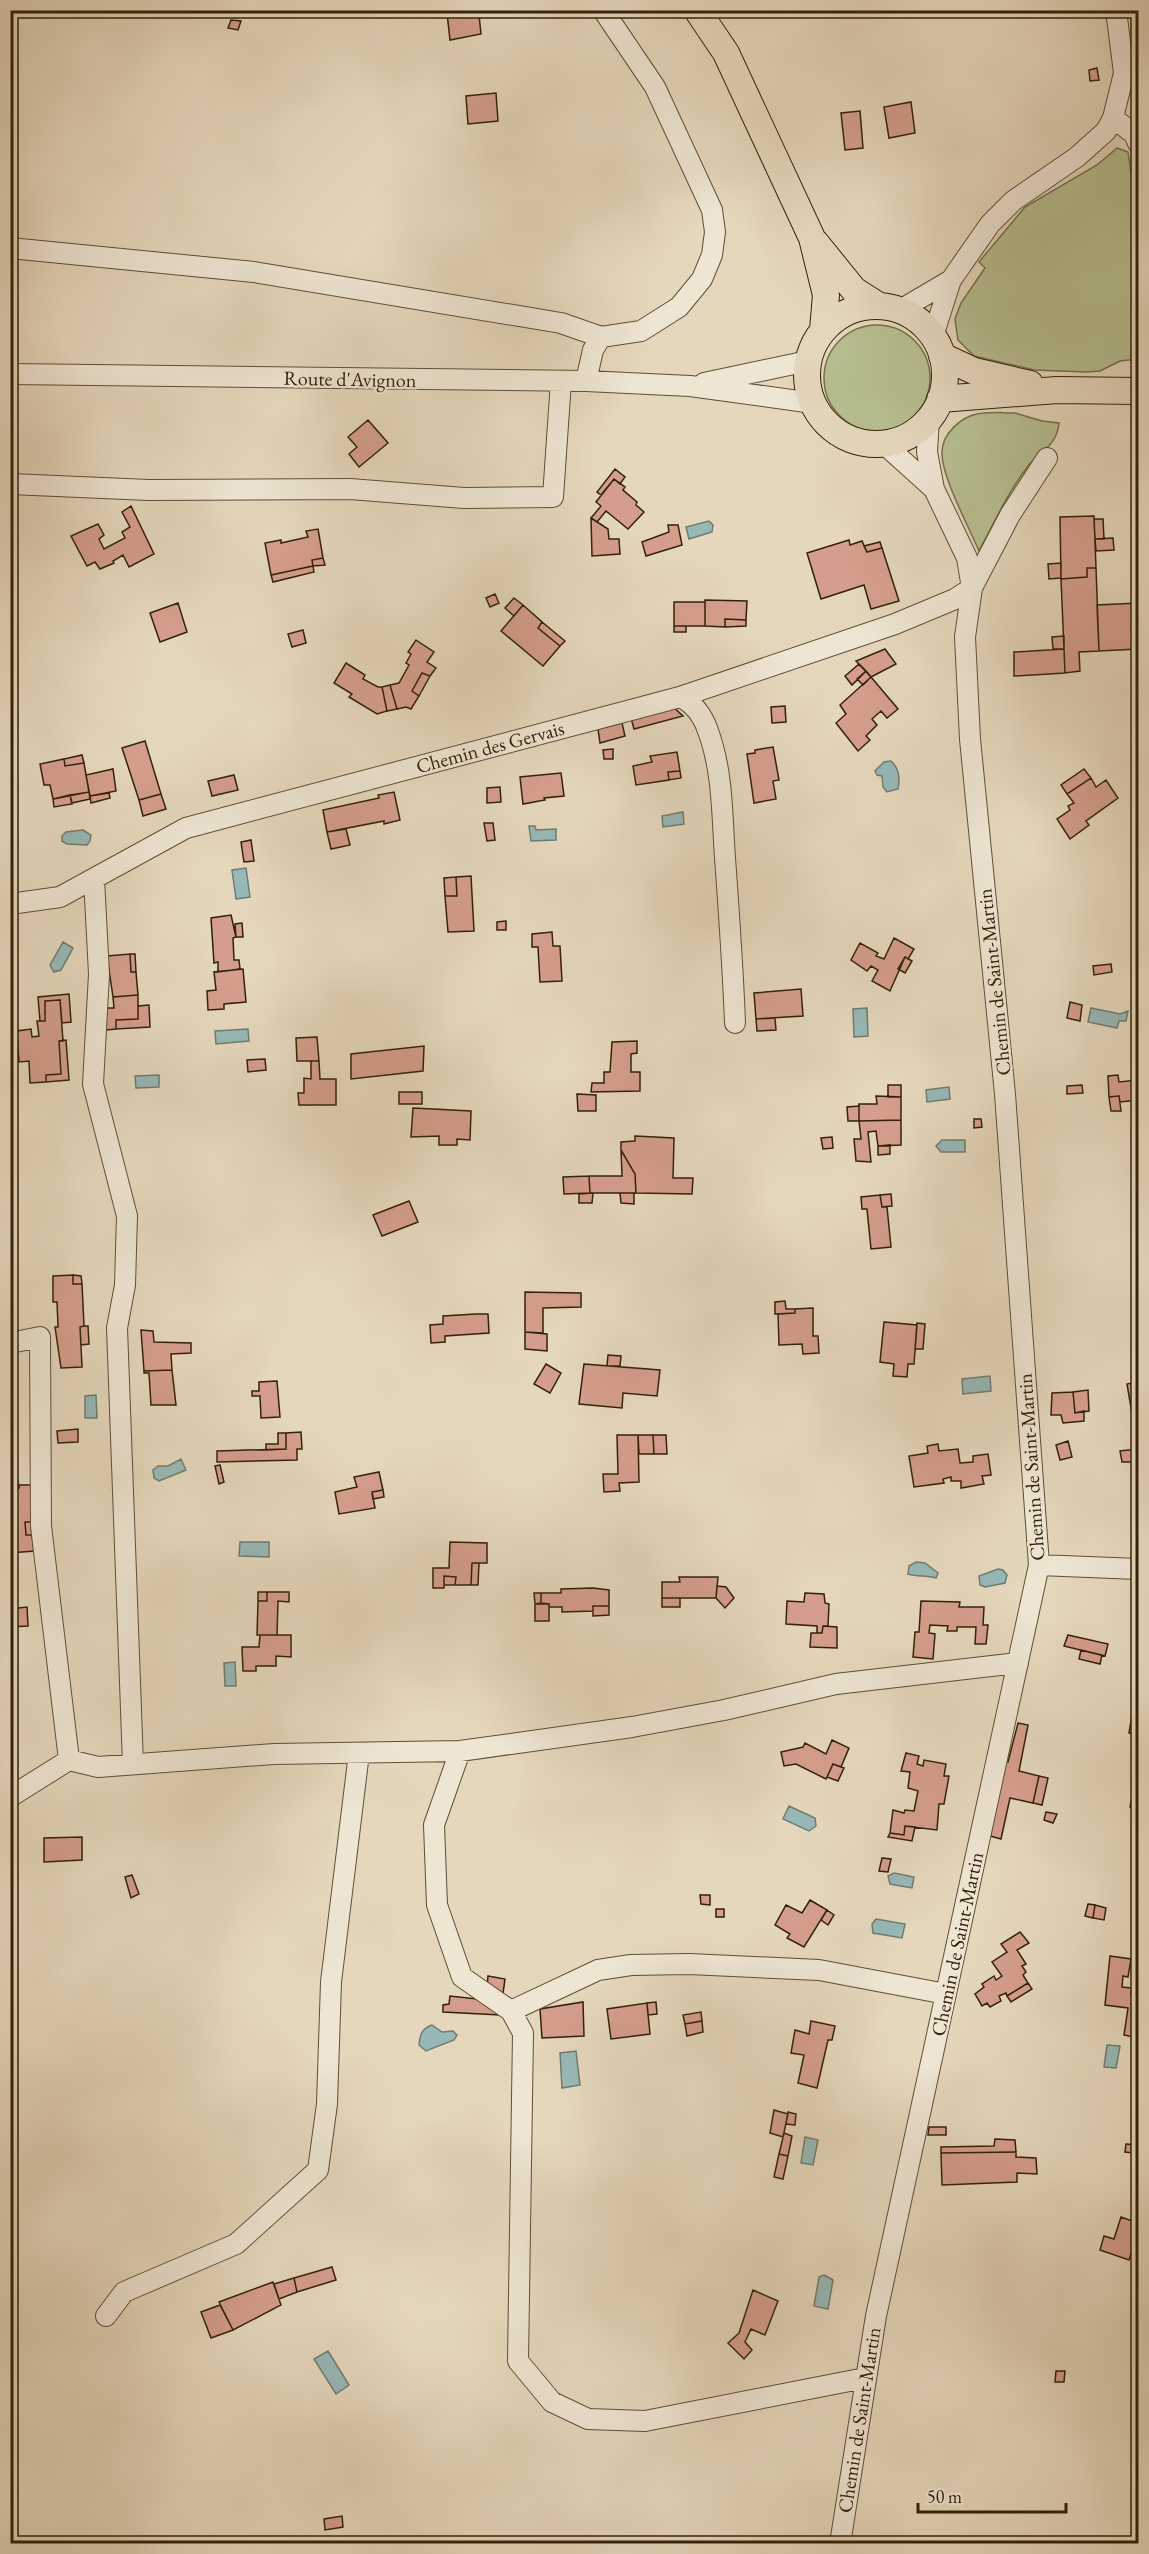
<svg xmlns="http://www.w3.org/2000/svg" width="1149" height="2554" viewBox="0 0 1149 2554" font-family="'EB Garamond',serif">
<style>
.green{fill:#b7be8f;stroke:#74704c;stroke-width:1.5}
.water{fill:#97b8b7;stroke:#6f7c71;stroke-width:1.5}
.building{fill:#d59e8c;stroke:#322108;stroke-width:1.5}
.lines{fill:none;stroke-linecap:round;stroke-linejoin:round}
.minor-casing{stroke:#5f4e35;stroke-width:22}
.major-casing{stroke:#322108;stroke-width:28}
.minor{stroke:#eee5d3;stroke-width:20}
.major{stroke:#e5d7bc;stroke-width:26}
.labels{text-anchor:middle;stroke-width:4.5;stroke-linejoin:round;paint-order:stroke}
.street-label{font-size:20px;fill:#322108;stroke:#eee5d3}
</style>
<rect width="100%" height="100%" fill="#e5d7bc"/>
<filter id="stains"><feTurbulence type="fractalNoise" baseFrequency=".00333" numOctaves="4"/><feColorMatrix values="0 0 0 0 .2 0 0 0 0 .09 0 0 0 0 .02 0 0 0 .5 -.17"/></filter>
<radialGradient id="worn" r=".72"><stop offset=".6" stop-color="#630" stop-opacity="0"/><stop offset="1" stop-color="#630" stop-opacity=".3"/></radialGradient>
<!-- green -->
<path class="green" d="M1117,148l11,4 10,73v134l-18,2 -20,10 -13,1 -53,-2 -60,-14 -16,-16 -3,-21 6,-16 24,-35 -6,-6 46,-55 72,-42z
M824 378a53 53 0 1 1 106 0a53 53 0 1 1-106 0Z
M1015,413l27,8 17,2c-2,23 -18,27 -31,43 -20,26 -34,57 -49,85 -10,-24 -38,-75 -37,-99 0,-18 19,-35 35,-38 12,-3 26,-1 38,-1z"/>
<!-- water -->
<path class="water" d="M709,521l4,4 -1,7 -23,7 -3,-12z
M891,761c8,7 9,18 7,28l-11,3 -4,-5 -1,-11 -5,-1 -2,-4 9,-9z
M683,812l1,12 -21,3 -1,-11z
M529,826h6l1,4 20,-1v11l-25,1z
M83,830l8,5 -1,6 -3,4 -20,-1 -5,-3v-5l4,-4z
M246,868l4,29 -14,2 -4,-29z
M63,942l10,6 -12,22 -7,2 -4,-7z
M867,1008l1,28 -14,1 -1,-28z
M1091,1008l29,6 8,-3 -2,10h-7l-2,7 -29,-6z
M248,1029l1,12 -33,3 -1,-13z
M159,1075v12l-23,1 -1,-12z
M949,1087l1,12 -23,3 -1,-12z
M942,1140h23v12h-24l-5,-6z
M990,1376l1,15 -28,3 -1,-15z
M96,1395l1,23h-12v-22z
M181,1459l5,11 -27,11 -5,-3 -1,-8 5,-4h10z
M240,1542h29v15l-30,-1z
M916,1562l9,1 13,10 -2,5c-10,-3 -18,-1 -28,-4l1,-8z
M998,1569l5,1 4,5 -2,8 -20,4 -5,-2 -1,-9z
M235,1662l1,24h-11l-1,-23z
M789,1806l26,12 1,8 -7,5 -26,-12z
M894,1873l20,4 -2,11 -22,-4 -2,-8z
M876,1919l29,5 -3,14 -29,-5 -1,-9z
M432,2025l10,7 11,-1 4,4 -3,5 -28,11 -7,-6c1,-10 2,-16 13,-20z
M1107,2045l13,1 -4,22 -12,-1z
M576,2051l4,34 -18,3 -2,-35z
M805,2137l13,3 -5,25 -12,-2z
M824,2275l9,5 -5,29 -14,-3 5,-29z
M328,2351l21,34 -13,9 -22,-35z"/>
<!-- building -->
<path class="building" d="M461,10l1,7 17,-2 2,19 -31,6 -3,-27z
M231,20l10,1 -3,9 -10,-2z
M1097,68l2,12 -9,1 -1,-11z
M496,93l2,28 -30,3 -2,-28z
M911,102l4,31 -26,5 -5,-31z
M860,111l3,37 -18,2 -4,-37z
M368,420l20,23 -29,24 -10,-13 8,-7 -9,-10z
M615,469l10,8 -5,7 -6,-5 -13,16 -4,-3z
M614,479l11,8 -2,3 14,12 -1,3 8,7 -16,17 -22,-18 -9,11 -6,-4 10,-12 -5,-4z
M131,506l23,48 -25,13 -6,-12 -10,6 1,2 -14,6 -5,-7 -8,4 -16,-30 27,-12 6,11 -5,4 5,10 21,-11 -3,-6 8,-5 -8,-15z
M1094,516l2,52h-9v9l-26,2 -1,-62z
M591,518l17,11 1,10h10l1,15 -28,2z
M1094,519h9l1,20h-9z
M668,525h10l4,20 -36,11 -4,-14 27,-10z
M318,529l5,29 -11,2 1,6 -42,9 -6,-32 16,-3v3l27,-6 -2,-6z
M1113,538l1,12 -18,1 -1,-12z
M849,540l1,5 12,-4 5,11 15,-4 17,53 -28,8 -7,-24 -43,14 -14,-46z
M880,542l2,6 -15,4 -3,-6z
M323,558l2,7 -12,1 -1,-6z
M1061,563v15l-12,1 -1,-15z
M313,566l1,6 -41,10 -2,-7z
M1087,568h9l3,83 -20,1 1,19 -15,2 -4,-94 26,-2z
M495,594l4,9 -9,4 -4,-9z
M514,598l9,7 -9,11 -9,-8z
M705,600l42,1 -1,19 -21,-1v8l-20,-1z
M674,602h31v24h-31z
M178,603l9,29 -27,10 -10,-29z
M1138,603v46l-39,2 -2,-46z
M523,605l19,17 -4,6 22,18 -17,20 -42,-35z
M725,619l21,1v6l-21,1z
M542,622l23,19 -5,5 -22,-18z
M674,626h12v6h-12z
M303,630l3,13 -14,4 -4,-13z
M1064,636v13h-11l-1,-12z
M416,640l18,12 -7,10 9,6 -6,8 -8,-3 -10,18 7,5 -8,13 -5,-2 -9,2 -7,-24 9,-2 10,-18 -3,-2 5,-9 -3,-2z
M885,649l11,15 -25,13 -15,-16z
M1064,649l1,24 -51,3v-24z
M346,663l19,12 -2,4 15,8h4l5,24 -10,3 -28,-17 3,-3 -18,-11z
M859,664l7,7 -14,14 -7,-9z
M866,671l5,6 -8,8 -6,-6z
M422,673l8,3 -11,20 -7,-5z
M871,677l27,32 -11,9 -6,-7 -9,8 5,6 -11,11 4,4 -12,11 -22,-28 10,-9 -6,-9z
M390,685l7,24 -10,2 -5,-24z
M671,705l12,11 -49,13 -3,-11z
M785,706l1,16 -14,1 -1,-16z
M622,723l3,13 -25,7 -2,-14z
M145,741l16,53 -22,6 -17,-52z
M773,747l6,33 -6,1 3,18 -22,4 -7,-49 8,-1v-3z
M613,749v10h-9l-1,-9z
M677,752l3,19 -12,1 1,8 -33,5 -3,-19 19,-4 -2,-6z
M82,755l2,8 -19,3 -1,-7z
M64,759l1,7 19,-3 5,29 -36,7 -3,-14h-6l-4,-21z
M113,769l3,22 -26,5 -4,-21z
M1084,769l7,9 -24,16 -6,-9z
M680,771l1,7 -12,2 -1,-8z
M561,773l3,23 -20,2 1,2 -22,4 -3,-27z
M234,775l4,15 -26,6 -4,-15z
M1091,778l5,9 10,-7 12,18 -32,23 3,4 -19,14 -13,-20 13,-9 -2,-4 6,-3 -7,-9z
M500,787l1,15 -14,1v-15z
M89,792l1,7 -18,4 -2,-8z
M394,792l6,28 -16,4v-3l-57,11 -4,-22 56,-12 -1,-3z
M109,793l1,5 -19,5 -1,-7z
M161,794l5,15 -23,7 -4,-16z
M70,795l2,9 -18,3 -1,-8z
M484,823h9l2,17 -8,1z
M346,829l4,16 -19,4 -4,-17z
M251,840l3,21 -10,1 -3,-20z
M471,876l3,55 -26,1 -3,-36h12l-1,-19z
M456,877l1,19h-12l-1,-18z
M231,915l5,22 -3,1 1,22h5l1,9 -22,3v-10l-4,1 -3,-45z
M506,921v9h-9v-8z
M242,923l1,14h-7l-1,-13z
M552,932l1,14h7l2,35 -22,1 -2,-35h-6v-13z
M894,938l20,11 -6,10 -3,-2 -15,34 -18,-10 6,-11 -7,-4 -4,5 -16,-11 9,-17 18,10 -2,3 8,3z
M130,954h5l1,18h-5z
M130,954l1,18h5l2,23 -25,2 -6,-41z
M905,957l7,4 -7,12 -7,-4z
M1111,964l1,8 -18,3 -1,-9z
M243,969l3,33 -22,2v5l-16,1 -1,-19 9,-1 -2,-18z
M801,989l2,27 -47,3 -2,-26z
M69,994l2,28 -9,1 -2,-23 -15,1v20h-5l-2,-24z
M138,995v24l-22,1v9l-10,1 -1,-22h9l-1,-11z
M60,1000l3,41h-4l2,33 -15,1v7l-16,1 -1,-22 -10,1 -2,-31 14,-2 1,8 7,-1 -2,-15h8v-20z
M1070,1002l12,3 -2,16 -13,-3z
M149,1005l1,22 -34,2v-9l22,-1v-13z
M775,1018l1,12 -19,1 -1,-12z
M317,1037l2,24h-22l-1,-23z
M66,1040l3,40 -23,2v-7l15,-1 -2,-33z
M637,1041v12l-6,1v18h9v19l-49,1 1,-9h12v-11h6l2,-30z
M424,1046l-1,25 -72,8v-25z
M265,1059l1,11 -18,2 -1,-12z
M311,1061h8l1,18h16v26h-37l-1,-12h6v-15l7,1z
M1118,1075l1,7 19,-2v20l-18,2 -1,-6 -10,1 -1,-21z
M888,1085h13v12h-13z
M1082,1085l1,8 -16,1v-8z
M399,1092h23v12h-23z
M577,1094l19,1v16h-18z
M876,1096l25,1v23l-42,1v-17h18z
M1119,1096l2,15h-10l-2,-14z
M859,1106v15h-11l-1,-14z
M413,1108l58,3 -1,29 -13,-1v6h-18v-9l-28,1z
M974,1119h7l1,8 -8,1z
M901,1120v25l-23,1 -2,-15 -8,1 3,30 -15,-1 -2,-22h7l-2,-18z
M635,1136l39,2 -1,40h20l-1,16 -56,-1 -1,-19 -14,-24v-8l14,-1z
M832,1137l1,11 -10,1 -2,-11z
M890,1145v9l-12,1v-9z
M621,1150l14,24 1,19h-46l-1,-17h33z
M589,1176l1,17 -26,1 -1,-17z
M593,1193l-1,10h-13v-9z
M620,1193h14v11l-13,-1z
M891,1194l1,12 -10,1 -2,-12z
M880,1195l2,12h5l4,40 -20,2 -4,-40h-5l-1,-12z
M409,1201l9,21 -36,14 -9,-21z
M73,1275v9h9l2,42 -4,1 2,40 -21,1 -6,-41h3l-1,-25h-4v-26z
M73,1275l8,1 1,8h-9z
M525,1292l56,1v14l-38,1v25l-18,-1z
M785,1301l1,8h9v4l-20,1v-12z
M813,1308v28h5l1,17 -16,1 -1,-10 -23,1 -1,-31 17,-1v-4z
M476,1314h12l1,19 -44,3v6l-14,1 -1,-18 13,-1v-8z
M884,1322l33,3 -3,39h-6l-1,13 -14,-1 1,-12 -14,-2z
M917,1323l8,1 -2,25h-8z
M84,1326h4l1,18 -8,1 -1,-18z
M141,1330l12,1 1,11 37,1v10l-20,1 1,16 -28,1z
M525,1332l22,2v17l-22,-2z
M608,1355l13,1 -1,10h-13z
M546,1364l15,9 -11,20 -16,-9z
M584,1364l76,6 -3,26 -34,-3 -1,15 -43,-4z
M172,1370l4,35h-25l-2,-32h-5v-2z
M277,1381l3,36 -19,1 -1,-22h-8v-5h7v-9z
M1138,1382v67l-11,-65z
M1088,1390l1,21 -14,2 -2,-21z
M1073,1392l2,21 9,-2v10l-21,2 -2,-8h-10l1,-22z
M78,1429v13l-20,1 -1,-12z
M301,1432l1,17h-5v11l-80,2v-11l69,-2v-16z
M278,1433h8v16l-20,1v-6h12z
M617,1435h21l1,47 -20,1 1,8 -16,1 -1,-18h15z
M638,1435h15l1,19h-15z
M653,1435h13l1,19h-13z
M1068,1441l4,16 -12,3 -4,-15z
M938,1444l1,7 19,-2 2,14 13,-1v-6l15,-2 3,21 -9,1 2,8 -23,4v-7h-10v-4l-8,2 1,4 -30,4 -5,-31 19,-3 -1,-7z
M1138,1449v13h-16l-2,-11z
M220,1465l4,17 -5,2 -4,-18z
M379,1472l4,18 -11,2 3,16 -36,6 -4,-22 22,-5 -3,-10z
M18,1481l1,7 -9,1v-7z
M19,1485h12v37h-6l1,13h6l2,16 -24,2v-64l9,-1z
M383,1490l1,7 -11,2 -1,-7z
M1135,1511h3v27h-2z
M25,1522h6l1,13h-6z
M450,1542l37,1v20h-15l-1,22h-16l1,-8 -12,-1v12h-11v-20h16z
M472,1563h7l-1,22h-7z
M444,1576l12,1 -1,8h-11z
M679,1577h39l-2,21h-54v-16h18z
M717,1586l9,1 8,11 -9,10 -9,-10z
M593,1588l16,2v16h-16v5l-31,1v-5h-13v-3l-8,-1v-10h20v-4z
M258,1592h9v9h-9z
M267,1592h22v10l-11,-1 -1,34h-20l1,-34h9z
M534,1593h7v10l-6,1z
M805,1593l19,1 1,9 4,1 -1,22h-5l-1,7h-5v-7l-31,-2 1,-23 17,1z
M662,1598h18v9h-18z
M921,1601l39,1 -1,5h25l-1,18h5l-2,19h-11l1,-17h-19v4h-10l1,-5 -18,-1 -1,8 6,1 -2,25 -20,-2 2,-25h4z
M535,1604h14v17h-14z
M593,1606h16v9l-16,1z
M27,1607l1,19 -17,1 -1,-18z
M823,1626l14,1v21l-27,-1 1,-14h11z
M260,1635h31v22l-15,-1v10h-20v5h-13l-1,-24h17z
M1068,1635l40,9 -3,12 -41,-10z
M1081,1650l21,5 -2,9 -21,-5z
M1138,1680v44l-1,11 -8,-2z
M1018,1723l10,2 -9,46 20,5 -6,27 -23,-5 -9,41 -11,-3 16,-74h2z
M832,1740l17,8 -8,19 -8,-3 -7,15 -30,-15 -12,2 -3,-14 22,-5 2,-4 21,11z
M906,1753l13,3 -2,8 6,2 1,-6 22,4 -2,12h5l-5,28h-5l-2,26 -32,-4 -1,9 -14,-2 3,-23 11,3 1,-3 9,1 4,-20 -10,-3 2,-16 -9,-1z
M833,1764l11,4 -6,13 -11,-4z
M1039,1776l9,2 -6,27 -9,-2z
M1136,1776h2v33l-8,-2z
M1046,1812l11,2 -4,9 -9,-3z
M905,1826l10,1 -3,14 -24,-4 2,-4 14,2z
M82,1837v23l-38,2v-24z
M882,1858l9,1 -3,13 -9,-1z
M132,1875l7,19 -8,4 -6,-21z
M700,1895h10v10l-9,-1z
M810,1900l17,10 -23,37 -17,-9 3,-4 -15,-9 11,-20 16,8z
M1088,1904l7,1 -2,13 -8,-2z
M1095,1905l11,3 -2,12 -11,-2z
M716,1909h8v8h-8z
M827,1910l7,5 -6,10 -7,-5z
M1020,1932l9,11 -12,7 9,14 -4,2 4,6 -3,3 5,8 -21,13 -1,-3 -7,3 2,5 -11,6 -3,-4 -5,3 -7,-12 9,-7 -2,-3 12,-8 2,4 6,-4 -10,-14 15,-10 -6,-8z
M1110,1956l21,3 -3,18 -5,-1 -1,11 10,1 -1,6 7,1v43l-14,-3 4,-27 -23,-3z
M488,1976l17,3 -5,36 -57,-3v-7l6,-1 1,-8 36,4z
M1028,1983l4,6 -21,13 -4,-6z
M583,2002l1,34 -42,2 -2,-29z
M656,2002l1,12 -9,1 -1,-12z
M647,2003l3,31 -39,5 -4,-30z
M701,2012l1,9 -17,3 -2,-9z
M702,2021l1,11 -16,4 -2,-12z
M811,2021l24,5 -3,14h-4l-11,48 -19,-5 6,-28 -13,-2 4,-23 14,4z
M774,2110l14,4 -5,23 -13,-4z
M788,2112l8,2 -1,11 -9,-1z
M929,2127h17v8h-18z
M784,2133l8,3 -4,20 -9,-2z
M995,2139l20,1 1,12 -75,1v-6l53,-1z
M1126,2144l9,1 -1,8 -9,-1z
M1016,2152v5l20,1 1,16 -20,-1v9l-75,3 -1,-32z
M779,2154l9,2 -5,23 -9,-2z
M1121,2217l14,5 -3,7 6,2 -9,29 -29,-10 4,-14 10,3z
M332,2267l4,13 -39,12 -3,-14z
M294,2278l3,14 -18,7 -5,-15z
M273,2282l8,23 -48,25 -14,-28z
M753,2290l25,11 -13,34 -14,-6 -6,13 7,8 -8,9 -16,-16 11,-10z
M220,2305l13,25 -22,8 -10,-26z
M1056,2371h9l-1,11h-9z
M342,2516l1,11 -18,3 -1,-11z"/>
<g class="lines">
<!-- minor casing -->
<g class="minor-casing">
<path id="minor" d="M1113,118l21,16 4,9
M10,248l244,24 307,51 40,14
M900,310l51,-30
M933,336l18,-56 39,-56 23,-23 64,-44 29,-26 7,-13 11,-45 -8,-63
M10,374l576,7 104,5 123,17
M586,381l7,-31 8,-13 40,-6 38,-24 23,-28 10,-24 3,-23 -3,-22 -57,-123 -52,-77
M704,383l104,-22
M929,418l-2,34 7,37
M10,484l139,6 201,-1 114,9 89,-1 8,-116
M680,697c15,7 23,19 28,34 15,40 14,85 17,127 4,55 8,110 10,165
M94,879l5,95 -6,110 34,132 -2,69 -8,43 16,436
M10,904l50,-7 126,-69 494,-131 215,-73 60,-25 17,-11 38,-73 37,-57
M10,1343l30,-6 1,189 28,234
M1039,1565l99,4
M460,1751l-26,74 3,80 25,72 49,34 12,22 -5,328 34,41 36,17 57,2 220,-43
M10,1797l59,-37 29,7 176,-13 186,-3 172,-24 92,-17 112,-26 182,-21
M511,2011l87,-41 33,-5 58,-1 130,6 127,24
M106,2316l18,-24 112,-48 82,-74 9,-66 4,-122 28,-229
M840,2544l36,-228 163,-751 -34,-471 -35,-355 -5,-102 7,-49 -5,-30 -33,-69 -51,-46"/>
</g>
<!-- major casing -->
<g class="major-casing">
<path id="major" d="M697,10l29,43 86,185 14,57 -3,35
M816,243l38,47 25,16
M807 375a69 69 0 1 1 138 0a69 69 0 1 1-138 0Z
M942,356l32,15 56,13
M940,399l117,-9 81,1"/>
</g>
<!-- minor -->
<use href="#minor" class="minor"/>
<!-- major -->
<use href="#major" class="major"/>
</g>
<g class="labels">
<!-- street labels -->
<g class="street-label">
<text transform="translate(350 379) rotate(1)" y="7">Route d'Avignon</text>
<text transform="translate(490 747) rotate(-15)" y="7">Chemin des Gervais</text>
<text transform="translate(994 982) rotate(-96)" y="7">Chemin de Saint-Martin</text>
<text transform="translate(1031 1467) rotate(-94)" y="7">Chemin de Saint-Martin</text>
<text transform="translate(957 1944) rotate(-78)" y="7">Chemin de Saint-Martin</text>
<text transform="translate(859 2420) rotate(-81)" y="7">Chemin de Saint-Martin</text>
</g>
</g>
<!-- margin -->
<rect width="1149" height="2554" fill="none" stroke="#e5d7bc" stroke-width="36"/>
<rect x="12" y="12" width="1125" height="2530" fill="none" stroke="#322108" stroke-width="3"/>
<rect x="18" y="18" width="1113" height="2518" fill="none" stroke="#322108" stroke-width="1.5"/>
<!-- scale -->
<path d="M918 2503v9h148v-9" fill="none" stroke="#322108" stroke-width="3"/>
<text x="927" y="2503" font-size="18" fill="#322108" stroke="#eee5d3" stroke-width="4.5" paint-order="stroke">50 m</text>
<rect width="100%" height="100%" filter="url(#stains)"/>
<rect width="100%" height="100%" fill="url(#worn)"/>
</svg>
